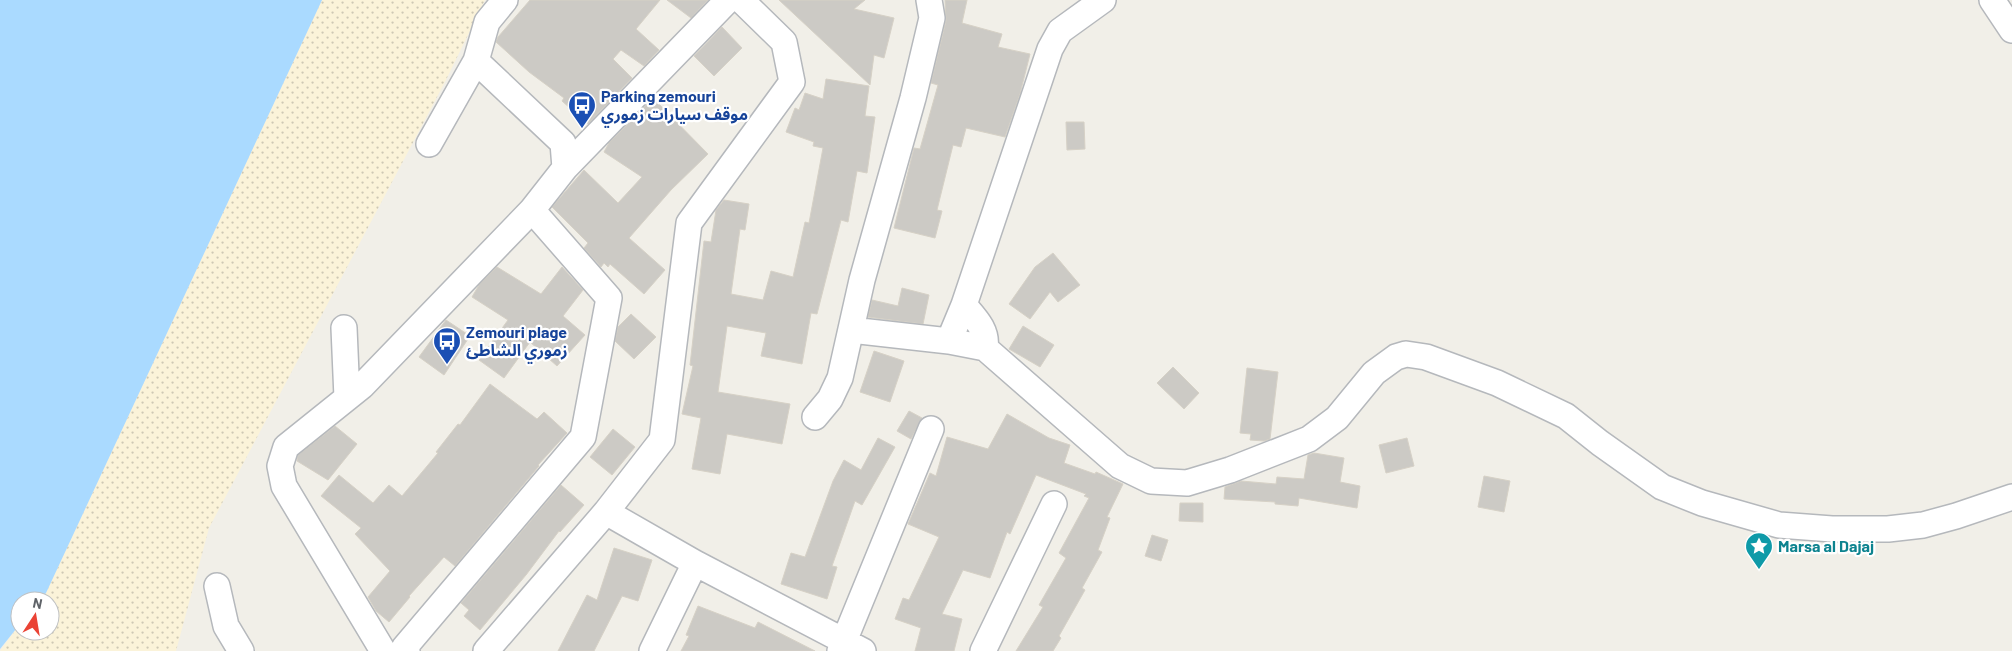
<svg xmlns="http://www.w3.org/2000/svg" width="2012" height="651" viewBox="0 0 2012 651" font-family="Barlow,'Noto Sans Arabic',sans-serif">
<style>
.sand{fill:url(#sand-dots)}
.water{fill:#aadaff}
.building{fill:#cccac5;stroke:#d6d1c6}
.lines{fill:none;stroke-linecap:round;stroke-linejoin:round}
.minor-casing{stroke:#b5b8bc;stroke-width:28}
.minor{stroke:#fff;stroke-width:25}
.labels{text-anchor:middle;stroke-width:4.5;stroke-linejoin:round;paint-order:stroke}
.transit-label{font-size:16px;font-weight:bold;fill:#164399;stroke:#fff;text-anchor:start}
.culture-label{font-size:16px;font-weight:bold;fill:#0d838f;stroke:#fff;text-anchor:start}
</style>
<defs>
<pattern id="sand-dots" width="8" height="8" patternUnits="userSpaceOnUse" patternTransform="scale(1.25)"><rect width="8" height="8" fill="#fbf3d9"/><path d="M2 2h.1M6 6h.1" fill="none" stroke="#cec8b4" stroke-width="1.8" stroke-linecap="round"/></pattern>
</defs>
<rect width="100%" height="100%" fill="#f1efe8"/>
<!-- sand -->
<path class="sand" d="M322,0h163l-39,80 -237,448 -33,123h-176l20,-27v7h30v-30h-11l7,-8z"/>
<!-- water -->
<path class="water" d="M0,0h322l-276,593 -7,8h-19v23l-20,25z"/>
<!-- building -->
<path class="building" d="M530,0h130l-24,29 23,21 -15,16 -23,-16 -8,9 19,19 -44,46 -26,-23 2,-3 -35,-26 -33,-30 2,-5z
M667,0h41l-17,18z
M779,0h86l-11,9 40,9 -10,40 -10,-3 -4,30z
M945,0h22l-5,23 40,11 -4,13 32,7 -10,40 -15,43 -39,-9 -5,19 -8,-2 -16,65 5,1 -7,27 -41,-10 20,-80 6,1 18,-64 -7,-2 15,-62z
M722,27l20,21 -28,28 -20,-20z
M826,79l43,7 -4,30 10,1 -8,56 -10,-2 -9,51 -7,-2 -24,94 -6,-1 -9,51 -41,-8 5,-23 -39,-7 -9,66 72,12 -8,40 -55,-10 -7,40 -28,-5 9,-51 -19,-4 11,-48 -3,-1 14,-124 7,1 5,-32 8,-10 25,4 -4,26 -5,-1 -9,65 32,6 8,-29 22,6 12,-55 4,1 14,-75 -10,-2 1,-4 -28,-10 9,-24 4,2 6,-17 18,6z
M653,98l55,56 -37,36 -42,48 36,32 -21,24 -34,-30 -2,3 -4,-4 -3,4 -17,-19 4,-5 -36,-36 32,-37 34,33 24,-26 -38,-25 5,-9z
M1066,122h18l1,27 -18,1z
M1053,253l27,32 -22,17 -8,-10 -20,27 -21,-15 26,-37z
M497,267l44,27 21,-27 21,23 -20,26 22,19 -28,31 -27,-24 -26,36 -25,-18 29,-40 -36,-23 7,-12z
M902,288l27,7 -6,29 -55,-7 4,-17 26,6z
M631,314l25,23 -22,22 -19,-18 3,-14z
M446,320l24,16 -26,39 -25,-18z
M1023,326l31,19 -14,22 -31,-18z
M874,351l30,10 -14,41 -30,-10z
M1173,367l26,26 -15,16 -27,-26z
M1247,368l31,4 -8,67 -6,2 -14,-1 1,-6 -11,-1z
M490,384l47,35 7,-7 23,21 -29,32 1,1 -84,100 -11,-9 -35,39 1,1 -21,25 -13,-11 -8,-14 22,-26 -35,-37 6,-6 -40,-32 18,-21 34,28 16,-18 13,11 36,-43 -2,-1 22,-28 2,1z
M909,411l13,7 -11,21 -14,-8z
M1007,414l42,24 21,7 -6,18 31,11 1,-2 27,12 -16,33 3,1 -12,32 4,2 -20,36 3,2 -26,46 2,2 -8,13h-37l27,-44 -4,-2 27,-47 -7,-5 30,-55 -5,-2 2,-2 -50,-19 -26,59 -3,-2 -17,46 -27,-8 -21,44 20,5 -8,32h-39l6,-23 -26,-9 8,-21 6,2 30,-63 -31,-13 22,-51 6,3 11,-39 41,12z
M335,426l22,18 -29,36 -31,-19 1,-6z
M613,429l22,18 -23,28 -22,-18z
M878,438l17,9 -33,58 -7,-4 -23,65 5,1 -10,32 -46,-15 10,-31 14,4 28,-76 11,-21 17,10z
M1407,438l7,28 -28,7 -7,-28z
M1314,453l30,5 -4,24 20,4 -3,22 -58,-10 -1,8 -23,-2v-2l-51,-3 1,-12 16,-6 35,3 1,-7 27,2 4,-24z
M1484,476l26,5 -6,31 -26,-5z
M561,485l23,20 -24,27 -1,-1 -33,44 -46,55 -16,-14 5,-6 -8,-7z
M1180,503h23v19l-24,-1z
M1152,535l16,5 -7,21 -16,-5z
M614,548l38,12 -14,41 -16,-5 -28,55h-36l29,-56 10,5z
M698,606l57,22 3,-6 57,29h-134l8,-15 -3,-1z"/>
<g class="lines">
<!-- minor casing -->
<g class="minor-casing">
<path id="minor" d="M1992,0l20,30
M429,144l47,-83
M565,168l163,-168
M964,305c11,13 24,25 21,43
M344,328l3,70
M851,330l98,11 36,7 135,118 31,15 36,2 43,-13 79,-31 28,-21 37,-45 22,-16 10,-3 20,3 71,26 69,33 34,27 62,44 40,16 77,22 53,4h56l35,-4 33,-9 56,-19
M949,341l15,-36 86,-256 10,-18 43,-31
M815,417l15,-18 10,-21 22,-98 51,-182 19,-80 -3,-18
M606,512l89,51 168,88
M217,586l9,40 15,25
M383,651l-99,-165 -4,-20 6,-19 76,-61 170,-176 33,-42 -2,-25 -87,-82 11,-39 18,-22
M407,651l-3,-3 179,-211 26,-139 -77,-88
M486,651l120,-139 56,-72 27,-217 103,-141 -8,-40 -43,-42
M652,651l43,-88
M840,651l91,-222
M983,651l71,-147"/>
</g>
<!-- minor -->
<use href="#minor" class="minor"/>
</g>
<!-- icons -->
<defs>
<g id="bus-pin" transform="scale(1.4375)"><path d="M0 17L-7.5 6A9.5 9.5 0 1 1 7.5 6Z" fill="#1a4fb4" stroke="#fff"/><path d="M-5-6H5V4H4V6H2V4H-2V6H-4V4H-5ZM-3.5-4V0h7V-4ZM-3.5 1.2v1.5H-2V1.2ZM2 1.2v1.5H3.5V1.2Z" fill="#fff"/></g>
<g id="sight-pin" transform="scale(1.4375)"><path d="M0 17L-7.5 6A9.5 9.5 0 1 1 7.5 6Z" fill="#0f9aa8" stroke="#fff"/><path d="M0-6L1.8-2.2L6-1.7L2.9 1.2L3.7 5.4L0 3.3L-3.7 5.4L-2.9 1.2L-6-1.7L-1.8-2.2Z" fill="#fff"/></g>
</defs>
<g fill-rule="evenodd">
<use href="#bus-pin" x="582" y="105"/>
<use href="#bus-pin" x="447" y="341"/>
<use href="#sight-pin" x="1759" y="546"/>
</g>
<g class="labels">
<!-- transit labels -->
<g class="transit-label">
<text x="601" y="102">Parking zemouri<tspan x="601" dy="18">موقف سيارات زموري</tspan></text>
<text x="466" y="338">Zemouri plage<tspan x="466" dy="18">زموري الشاطئ</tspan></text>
</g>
<!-- culture labels -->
<g class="culture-label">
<text x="1778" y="552">Marsa al Dajaj</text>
</g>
</g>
<!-- north arrow -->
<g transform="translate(35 616) rotate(12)"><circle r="24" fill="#ffffff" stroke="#bfc1c3"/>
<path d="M0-4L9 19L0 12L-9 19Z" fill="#ea4335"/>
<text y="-8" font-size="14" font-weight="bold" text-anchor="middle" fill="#5f6368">N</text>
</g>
</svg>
